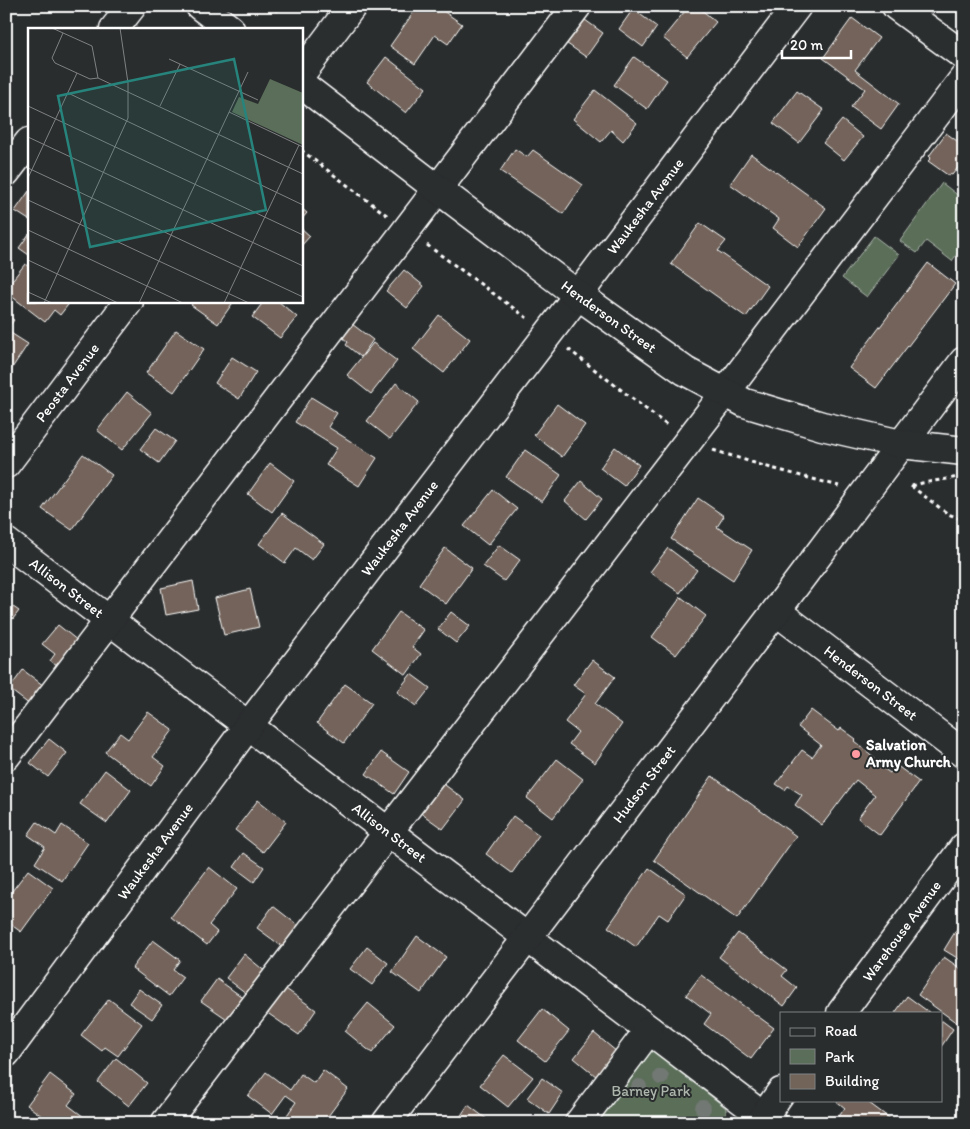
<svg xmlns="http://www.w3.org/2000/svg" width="970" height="1129" viewBox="0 0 970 1129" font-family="Itim,sans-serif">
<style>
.green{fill:#5a6e59;stroke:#acb6ac}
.building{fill:#73645a;stroke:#fff}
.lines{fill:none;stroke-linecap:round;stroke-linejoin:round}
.minor-casing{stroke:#fff;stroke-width:31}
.major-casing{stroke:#fff;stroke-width:31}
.path{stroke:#fff;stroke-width:3;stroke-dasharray:4 4;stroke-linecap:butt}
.minor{stroke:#2a2d2e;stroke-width:28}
.major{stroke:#2a2d2e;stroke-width:28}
.tree{fill:#727873}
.poi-dot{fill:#ff9aa2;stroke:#2a2d2e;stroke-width:2}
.labels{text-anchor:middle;stroke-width:4;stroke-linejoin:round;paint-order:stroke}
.street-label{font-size:15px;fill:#fff;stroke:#2a2d2e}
.poi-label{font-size:15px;font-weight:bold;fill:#fff;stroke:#2a2d2e;text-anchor:start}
.park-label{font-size:15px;fill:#acb6ac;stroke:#2a2d2e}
.inset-road{fill:none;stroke:#7f8182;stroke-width:1}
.view{fill:#27847c;fill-opacity:0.15;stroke:#27847c;stroke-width:2.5}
.inset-edge{fill:none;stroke:#fff;stroke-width:2.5}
</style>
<rect width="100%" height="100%" fill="#2a2d2e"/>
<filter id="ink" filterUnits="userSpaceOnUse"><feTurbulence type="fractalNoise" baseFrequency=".02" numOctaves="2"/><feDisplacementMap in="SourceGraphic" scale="10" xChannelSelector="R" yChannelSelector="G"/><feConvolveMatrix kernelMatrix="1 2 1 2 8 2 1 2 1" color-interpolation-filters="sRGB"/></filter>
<g filter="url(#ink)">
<!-- green -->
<path class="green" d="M942,183l22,17v44l-12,17 -26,-20 -9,12 -17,-12z
M874,236l25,19 -32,42 -25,-19z
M648,1047l78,61v15h-140z"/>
<!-- building -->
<path class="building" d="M269,6h12l-4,6z
M418,6h18l26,18 -14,20 -13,-9 -20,29 -25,-18z
M689,6h8l19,16 -29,35 -24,-19z
M633,9l24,18 -14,20 -24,-18z
M581,17l22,16 -17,24 -23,-16z
M852,18l27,20 -24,32 44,34 -18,25 -30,-22 14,-18 -42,-31z
M386,57l40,31 -20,25 -39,-31z
M634,57l33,23 -20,29 -33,-24z
M595,90l42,33 -14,18 -12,-11 -10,12 -28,-23z
M797,91l27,19 -25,33 -26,-20z
M842,120l21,17 -19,23 -21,-17z
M946,133l18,13v14l-12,15 -2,-1 -1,2 -21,-15 3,-3 -2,-2z
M515,149l12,8 6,-7 50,35 -20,29 -63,-43z
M751,154l75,54 -28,39 -25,-19 6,-9 -49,-35z
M964,180v14l-7,-5z
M29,191v29l-14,-9z
M301,208l6,5 -6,7z
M700,223l26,18 -8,10 50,35 -22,31 -75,-53z
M301,228l9,8 -9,10z
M29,234v21l-10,-7z
M928,263l27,21 -79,104 -27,-20z
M25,264l4,3v34h42l-11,14 -6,-5 -9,12 -39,-30v-4z
M404,270l20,16 -17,22 -21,-17z
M194,301h40l-16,23 -27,-19z
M264,301h14l19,16 -17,21 -28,-21z
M6,315l8,5 -8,10 22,14 -22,33z
M439,315l31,24 -26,34 -31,-24z
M352,324l21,16 -12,17 -15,-12 2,-3 -6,-5z
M176,330l28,19 -30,43 -28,-19z
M373,343l24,18 -26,33 -24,-19z
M232,357l24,15 -17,27 -24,-16z
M396,383l23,19 -29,37 -23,-18z
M127,392l25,21 -30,37 -25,-20z
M311,397l26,16 -9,14 49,31 -18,28 -33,-21 11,-17 -42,-26z
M557,404l28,21 -23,32 -28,-22z
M156,428l19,13 -16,22 -19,-14z
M615,447l24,18 -15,21 -24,-18z
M525,450l36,25 -19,27 -36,-25z
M83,454l29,21 -40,55 -30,-21z
M270,463l24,18 -22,31 -24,-18z
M581,481l21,18 -16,20 -21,-18z
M493,490l24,19 -29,36 -24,-19z
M698,498l26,18 -7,11 35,23 -19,30 -62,-41z
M282,513l42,31 -12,16 -16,-12 -11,15 -26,-19z
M499,545l21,15 -16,21 -21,-15z
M445,548l27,20 -26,36 -27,-20z
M668,548l29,22 -17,23 -30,-21z
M193,581l5,28 -32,6 -5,-27z
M250,589l9,38 -35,8 -9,-37z
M681,597l25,19 -30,39 -24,-18z
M6,602l13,9 -13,17z
M399,612l25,18 -12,17 9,7 -15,21 -34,-26z
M451,612l19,14 -14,17 -18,-14z
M58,625l20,16 -21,25 -7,-5 5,-7 -13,-10z
M592,660l23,17 -20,27 27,20 -27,39 -26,-19 9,-12 -13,-10 21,-28 -13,-9z
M23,670l21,16 -14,19 -21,-16z
M411,674l19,14 -14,18 -19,-14z
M345,684l27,19 -28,40 -27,-20z
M811,710l28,21 2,-3 15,11 -2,2 21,17 -2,3 17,12 6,-8 23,17 -39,53 -22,-17 17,-23 -19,-15 -34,45 -27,-20 7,-10 -14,-9 -3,4 -9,-6 26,-34 10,7 9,-12 -23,-18z
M148,712l25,18 -20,27 12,9 -14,20 -46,-34 15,-19 8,6z
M49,739l18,14 -19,24 -18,-14z
M381,752l28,20 -15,22 -28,-20z
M557,759l26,20 -30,39 -26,-20z
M105,770l26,20 -24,33 -27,-19z
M712,776l84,60 -59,83 -83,-59z
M437,779l28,21 -22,29 -28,-20z
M258,800l28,22 -23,30 -28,-22z
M513,816l26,19 -27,38 -26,-19z
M37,822l19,13 6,-10 26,18 -26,38 -27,-18 10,-16 -17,-12z
M244,853l20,14 -10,15 -20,-15z
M209,867l28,22 -28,36 8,7 -10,13 -36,-28z
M649,868l37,26 -18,26 -9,-6 -23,33 -28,-20z
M28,870l25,18 -32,44 -15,-11v-22z
M273,906l27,21 -16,21 -27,-20z
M964,917v45l-20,-12z
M738,933l49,37 -5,6 15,12 -13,18 -65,-49z
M417,936l29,21 -25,36 -29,-21z
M153,940l27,20 -7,10 10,7 -14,19 -37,-28z
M367,947l21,16 -16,22 -22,-16z
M244,954l23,19 -17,23 -24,-18z
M944,957l20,14v57l-46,-33z
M701,975l73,53 -23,31 -47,-35 7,-10 -25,-19z
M217,979l28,20 -15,22 -29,-20z
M283,987l33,23 -17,25 -33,-23z
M139,989l23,16 -10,14 -23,-16z
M907,996l23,17h-35z
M109,999l33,25 -24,32 -13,-9 -3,4 -21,-16z
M368,1003l27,22 -23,28 -27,-22z
M542,1009l27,22 -24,30 -27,-21z
M941,1020l12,9 -12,18z
M594,1033l23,19 -20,25 -23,-19z
M504,1055l29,22 -25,30 -28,-22z
M116,1058l31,25 -18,23 -31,-24z
M323,1070l25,19 -25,34h-38l-2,-2 13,-19 -10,-7 -14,19 -24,-18 18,-24 24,18 11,-16 13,9z
M50,1074l26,20 -8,11 24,18h-41l-24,-18z
M542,1078l21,15 -14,21 -22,-16z
M835,1100h30l31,23h-54l-5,-4 8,-11z
M468,1105l24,18h-36z
M251,1113l14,10h-21z"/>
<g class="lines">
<!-- minor casing -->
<g class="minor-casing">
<g id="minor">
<path d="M896,6l68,50"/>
<path d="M114,29l18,-23"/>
<path d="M301,74l51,-68"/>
<path d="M6,172l23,-30"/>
<path id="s1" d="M6,464l123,-163"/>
<path id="s2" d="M6,542l766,581"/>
<path id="s3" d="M776,611l188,143"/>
<path d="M6,756l571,-750"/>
<path id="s4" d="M841,1013l123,-166"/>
<path id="s5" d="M6,1053l242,-327 330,-431 219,-289"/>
<path d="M165,1123l560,-730 239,-315"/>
<path id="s6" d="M386,1123l390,-512 188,-250"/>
<path d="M579,1123l70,-93"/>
<path d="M759,1123l22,-31"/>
</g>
</g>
<!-- major casing -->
<g class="major-casing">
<g id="major">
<path d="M200,6l30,23"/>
<path id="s7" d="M301,84l138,106 139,105 107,76 60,32 77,23 79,18 63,7"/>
</g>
</g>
<!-- path -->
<path class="path" d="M301,150l87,66
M427,245l100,73
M568,349l100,77
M713,450l51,16 75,20
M911,486l37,28 16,6
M912,486l10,-3 37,-6
M964,1074l-2,2 2,3"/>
<!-- minor -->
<use href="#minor" class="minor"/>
<!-- major -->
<use href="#major" class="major"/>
</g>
<!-- trees -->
<g class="tree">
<circle cx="661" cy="1077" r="8"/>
<circle cx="639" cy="1087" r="8"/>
<circle cx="703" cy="1108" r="8"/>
</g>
</g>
<!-- markers -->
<circle class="poi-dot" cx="856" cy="754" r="5"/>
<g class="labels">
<!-- street labels -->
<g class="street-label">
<text dy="5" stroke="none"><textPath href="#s5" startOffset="1061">Waukesha Avenue</textPath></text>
<text dy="5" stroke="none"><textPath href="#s7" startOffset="386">Henderson Street</textPath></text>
<text dy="5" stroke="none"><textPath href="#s1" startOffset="102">Peosta Avenue</textPath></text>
<text dy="5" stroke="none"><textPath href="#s5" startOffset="656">Waukesha Avenue</textPath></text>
<text dy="5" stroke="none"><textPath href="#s2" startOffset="76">Allison Street</textPath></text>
<text dy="5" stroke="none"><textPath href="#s3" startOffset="119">Henderson Street</textPath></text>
<text dy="5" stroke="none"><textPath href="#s6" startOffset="426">Hudson Street</textPath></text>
<text dy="5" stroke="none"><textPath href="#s2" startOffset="481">Allison Street</textPath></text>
<text dy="5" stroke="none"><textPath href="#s5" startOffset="251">Waukesha Avenue</textPath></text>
<text dy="5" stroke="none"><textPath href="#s4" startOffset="102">Warehouse Avenue</textPath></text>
</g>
<!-- poi labels -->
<g class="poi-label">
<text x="866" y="750">Salvation<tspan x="866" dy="17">Army Church</tspan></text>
</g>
<!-- park labels -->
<g class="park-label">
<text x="651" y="1096">Barney Park</text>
</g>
</g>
<!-- overview -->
<g transform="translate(28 28)">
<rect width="275" height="275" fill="#2a2d2e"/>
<path d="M242,51l33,14v52l-71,-33 7,-15 19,7z" fill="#5a6e59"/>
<path class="inset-road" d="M24,0l40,18 6,32M35,5l-11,25 3,5 35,16 8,-1 205,96M141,31l89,41M40,65l235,112M0,78l275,129M132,78l20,-42M201,84l74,35M0,109l275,129M0,140l275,129M0,150l49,-105M0,172l221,103M0,202l155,73M0,232l90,43M0,264l24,11M16,275l84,-185v-35l-8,-55M111,275l109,-231M196,275l75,-158"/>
<path class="view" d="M206,31l32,151 -176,37 -32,-151z"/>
<rect width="275" height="275" class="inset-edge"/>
</g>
<!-- margin -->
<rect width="970" height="1129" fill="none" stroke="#2a2d2e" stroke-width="25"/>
<rect x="12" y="12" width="945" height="1104" fill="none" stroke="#fff" stroke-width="2" filter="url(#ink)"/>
<!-- legend -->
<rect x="780" y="1012" width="162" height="90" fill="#2a2d2e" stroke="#7f8182"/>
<rect x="790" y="1028" width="25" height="8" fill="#2a2d2e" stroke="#7f8182"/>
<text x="825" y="1036" font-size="15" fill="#ffffff">Road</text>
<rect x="790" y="1049" width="25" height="15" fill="#5a6e59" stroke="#7f8182"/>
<text x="825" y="1062" font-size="15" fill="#ffffff">Park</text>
<rect x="790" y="1074" width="25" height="15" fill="#73645a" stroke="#7f8182"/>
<text x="825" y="1086" font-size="15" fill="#ffffff">Building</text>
<!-- scale -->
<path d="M782 50v8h69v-8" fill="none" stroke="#ffffff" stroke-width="2.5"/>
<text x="790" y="50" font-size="15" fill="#ffffff" stroke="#2a2d2e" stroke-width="4" paint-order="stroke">20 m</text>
</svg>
